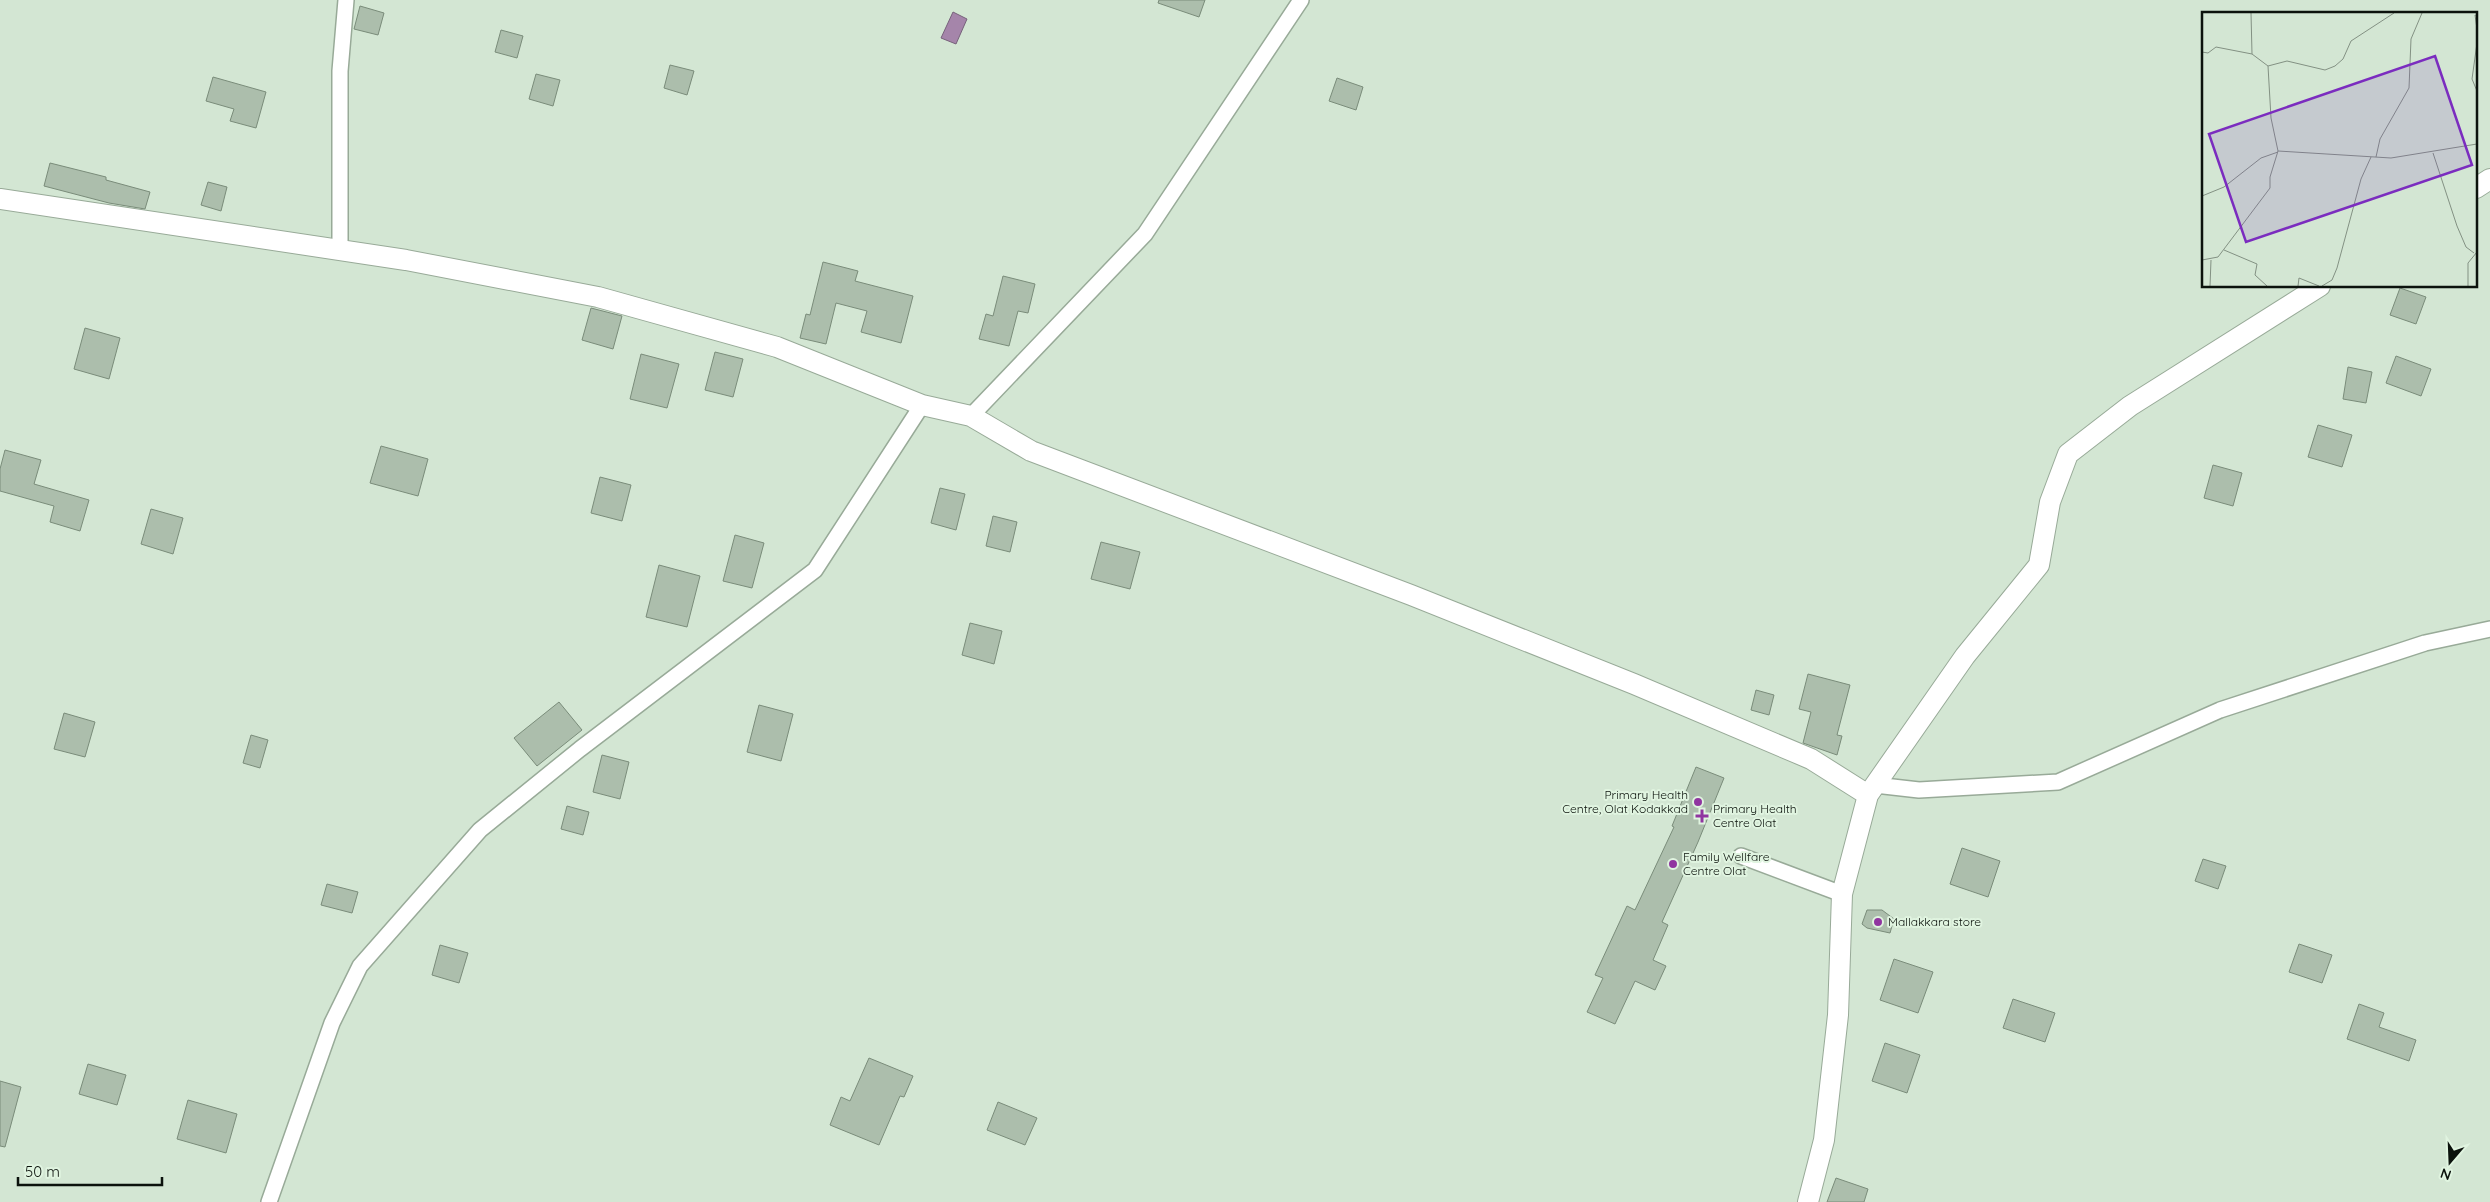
<svg xmlns="http://www.w3.org/2000/svg" width="2490" height="1202" viewBox="0 0 2490 1202" font-family="Quicksand,sans-serif">
<style>
.water{fill:#a585aa;stroke:#77627b}
.building{fill:#acbeac;stroke:#7a8c7a}
.lines{fill:none;stroke-linecap:round;stroke-linejoin:round}
.minor-casing{stroke:#98aa98;stroke-width:18}
.tertiary-casing{stroke:#98aa98;stroke-width:22}
.minor{stroke:#fff;stroke-width:15}
.tertiary{stroke:#fff;stroke-width:20}
.poi-dot{fill:#9035a0;stroke:#e0f4e0;stroke-width:2}
.labels{text-anchor:middle;stroke-width:4;stroke-linejoin:round;paint-order:stroke}
.poi-label{font-size:12px;fill:#0b120c;stroke:#e0f4e0;text-anchor:start}
.inset-road{fill:none;stroke:#839183;stroke-width:1}
.view{fill:#7b2cbf;fill-opacity:0.15;stroke:#7b2cbf;stroke-width:2.5}
.inset-edge{fill:none;stroke:#0b120c;stroke-width:2.5}
</style>
<rect width="100%" height="100%" fill="#d3e6d3"/>
<!-- water -->
<path class="water" d="M953,12l14,7 -11,25 -15,-6z"/>
<!-- building -->
<path class="building" d="M1159,0h46l-6,17 -41,-14z
M360,6l24,7 -6,22 -24,-6z
M501,30l22,6 -6,22 -22,-6z
M670,65l24,6 -7,24 -23,-7z
M536,74l24,6 -7,26 -24,-7z
M213,77l53,15 -10,36 -26,-7 4,-12 -28,-8z
M1337,78l26,9 -7,23 -27,-9z
M50,163l56,14v3l44,12 -5,17 -36,-6 -65,-17z
M208,182l19,5 -6,24 -20,-6z
M823,262l35,9 -3,10 58,15 -12,47 -40,-11 6,-21 -31,-8 -10,41 -26,-6 6,-24 4,1z
M1003,276l32,8 -7,29 -10,-2 -9,35 -30,-7 7,-25 7,2z
M2400,288l26,9 -10,27 -26,-9z
M591,308l31,8 -9,33 -31,-9z
M85,328l35,10 -11,41 -35,-10z
M715,352l28,7 -10,38 -28,-7z
M641,354l38,10 -12,44 -37,-9z
M2396,356l35,13 -10,27 -35,-13z
M2348,367l24,5 -6,31 -23,-4z
M2318,425l34,10 -10,32 -34,-10z
M381,446l47,13 -10,37 -48,-13z
M5,450l36,10 -7,24 55,16 -9,31 -30,-9 4,-16 -54,-15v-22z
M2213,465l29,8 -9,33 -29,-8z
M600,477l31,8 -9,36 -31,-8z
M940,488l25,6 -9,36 -25,-7z
M151,509l32,9 -10,36 -32,-10z
M993,516l24,6 -7,30 -24,-6z
M735,535l29,8 -12,45 -29,-7z
M1101,542l39,10 -10,37 -39,-10z
M659,565l41,11 -13,51 -41,-10z
M970,623l32,8 -8,33 -32,-9z
M1808,674l42,11 -13,50 5,1 -5,19 -34,-12 8,-31 -12,-3z
M1756,690l18,5 -5,20 -18,-5z
M559,702l23,28 -45,36 -23,-28z
M759,705l34,9 -12,47 -34,-9z
M64,713l31,9 -10,35 -31,-8z
M251,735l17,5 -8,28 -17,-5z
M602,755l27,7 -9,37 -27,-7z
M1696,767l28,11 -26,64 -36,80 6,3 -15,35 13,6 -11,24 -20,-9 -20,43 -28,-12 16,-34 -8,-3 32,-69 8,4 39,-83 -2,-1z
M567,806l22,6 -6,23 -22,-6z
M1962,848l38,13 -12,36 -38,-13z
M2203,859l23,7 -8,23 -23,-8z
M327,884l31,8 -6,21 -31,-8z
M1867,910h15l12,9 -4,14 -23,-5 -5,-4z
M2299,944l33,11 -10,28 -33,-11z
M440,945l28,8 -9,30 -27,-8z
M1894,959l39,13 -15,41 -38,-13z
M2013,999l42,14 -10,29 -42,-14z
M2359,1004l25,9 -5,14 37,13 -7,21 -62,-22z
M1885,1043l35,12 -13,38 -35,-12z
M869,1058l44,18 -9,21 -4,-1 -21,49 -49,-20 11,-28 9,4z
M88,1064l38,11 -9,30 -38,-11z
M0,1081l21,6 -16,60 -5,-1z
M188,1100l49,14 -11,39 -49,-14z
M998,1102l39,16 -12,27 -38,-15z
M1836,1178l32,11 -4,13h-37z"/>
<g class="lines">
<!-- minor casing -->
<g class="minor-casing">
<path id="minor" d="M340,249v-178l6,-71
M971,416l174,-182 156,-234
M1875,785l44,5 139,-8 162,-72 205,-67 65,-14
M1741,856l101,38
M269,1202l63,-179 28,-57 120,-136 100,-81 235,-179 107,-165"/>
</g>
<!-- tertiary casing -->
<g class="tertiary-casing">
<path id="tertiary" d="M2476,188l14,-9
M0,199l406,61 192,37 179,50 145,58 49,11 60,35 380,144 223,89 177,75 57,36
M1808,1202l16,-62 14,-125 4,-121 26,-99 97,-139 74,-91 11,-63 18,-48 62,-48 190,-120"/>
</g>
<!-- minor -->
<use href="#minor" class="minor"/>
<!-- tertiary -->
<use href="#tertiary" class="tertiary"/>
</g>
<!-- markers -->
<g class="poi-dot">
<circle cx="1698" cy="802" r="5"/>
<path d="M1699.5 808.5h5v5h5v5h-5v5h-5v-5h-5v-5h5z"/>
<circle cx="1673" cy="864" r="5"/>
<circle cx="1878" cy="922" r="5"/>
</g>
<g class="labels">
<!-- poi labels -->
<g class="poi-label">
<text x="1688" y="799" text-anchor="end">Primary Health<tspan x="1688" dy="14">Centre, Olat Kodakkad</tspan></text>
<text x="1713" y="813">Primary Health<tspan x="1713" dy="14">Centre Olat</tspan></text>
<text x="1683" y="861">Family Wellfare<tspan x="1683" dy="14">Centre Olat</tspan></text>
<text x="1888" y="926">Mallakkara store</text>
</g>
</g>
<!-- overview -->
<g transform="translate(2202 12)">
<rect width="275" height="275" fill="#d3e6d3"/>
<path class="inset-road" d="M49,1l1,41 16,12M275,4l-2,-1 2,14M275,31l-5,36 5,12M0,40l6,1 8,-6 36,7M76,139l113,7 86,-14M231,141l24,73 9,21 8,6M174,145l4,-18 29,-51 2,-49 11,-26M0,184l22,-9 37,-29 17,-6M22,238l33,14 -2,11 12,11M0,248l16,-3 52,-69v-11l8,-26 -7,-33 -3,-52 19,-5 38,9 10,-4 8,-7 8,-18 43,-28M8,274l1,-26M96,274l1,-8 20,8M120,274l10,-6 5,-12 24,-89 10,-22M266,274v-23l9,-11"/>
<path class="view" d="M233,44l37,109 -226,77 -37,-108z"/>
<rect width="275" height="275" class="inset-edge"/>
</g>
<!-- north arrow -->
<g transform="translate(2450 1162) rotate(199)" stroke="#e0f4e0" stroke-width="4" paint-order="stroke">
<path d="M0-4L9 19L0 12L-9 19Z" fill="#0b120c"/>
<text y="-8" font-size="14" font-weight="bold" text-anchor="middle" fill="#0b120c">N</text>
</g>
<!-- scale -->
<path d="M18 1177v8h144v-8" fill="none" stroke="#0b120c" stroke-width="2.5"/>
<text x="25" y="1177" font-size="15" fill="#0b120c" stroke="#e0f4e0" stroke-width="4" paint-order="stroke">50 m</text>
</svg>
